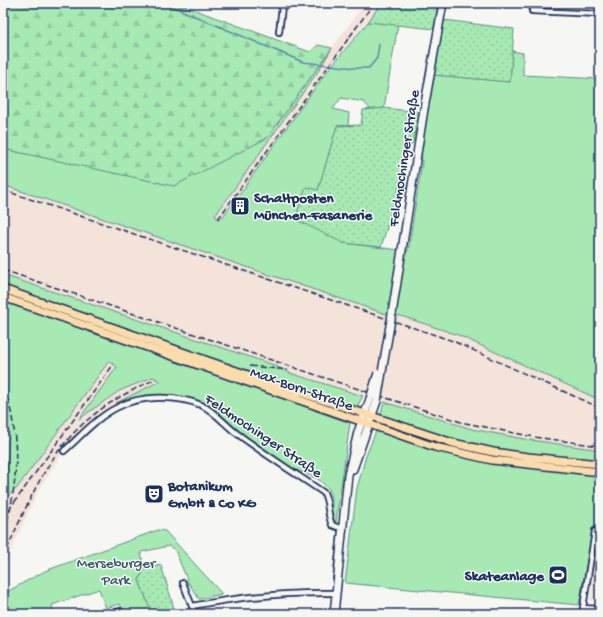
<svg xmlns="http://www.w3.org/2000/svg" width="603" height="617" viewBox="0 0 603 617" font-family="'Gochi Hand',sans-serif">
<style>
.built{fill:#f3e3d9}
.green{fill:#a6e9b3;stroke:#608c88}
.forest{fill:url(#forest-firs);stroke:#608c88}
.garden{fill:url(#garden-dots);stroke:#608c88}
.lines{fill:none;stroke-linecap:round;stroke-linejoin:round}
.stream{stroke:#5987ae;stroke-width:1.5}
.street-casing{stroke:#1b2f5e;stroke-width:8}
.secondary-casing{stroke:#1b2f5e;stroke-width:10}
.primary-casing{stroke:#1b2f5e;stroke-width:10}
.street{stroke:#f6f6f2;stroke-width:4.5}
.secondary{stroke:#f6f6f2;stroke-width:7}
.primary{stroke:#fddcac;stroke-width:7}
.rail{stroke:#1b2f5e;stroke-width:1.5;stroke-dasharray:6 3;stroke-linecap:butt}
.secondary-bridge-casing{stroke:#1b2f5e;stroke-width:10;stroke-linecap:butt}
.secondary-bridge{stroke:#f6f6f2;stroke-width:7}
.labels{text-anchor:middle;stroke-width:3;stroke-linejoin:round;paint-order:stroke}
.street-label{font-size:15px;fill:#1b2f5e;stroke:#f6f6f2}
.poi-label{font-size:15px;font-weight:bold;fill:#1b2f5e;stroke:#f6f6f2;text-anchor:start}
.park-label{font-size:15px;fill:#37546f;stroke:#f6f6f2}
</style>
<defs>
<pattern id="forest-firs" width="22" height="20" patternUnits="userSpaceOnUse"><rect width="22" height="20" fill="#a6e9b3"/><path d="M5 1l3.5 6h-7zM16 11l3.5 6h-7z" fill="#8ec89c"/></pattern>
<pattern id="garden-dots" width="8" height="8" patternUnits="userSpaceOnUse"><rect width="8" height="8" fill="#a6e9b3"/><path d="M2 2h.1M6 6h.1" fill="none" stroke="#8ec89c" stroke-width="1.8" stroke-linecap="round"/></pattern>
</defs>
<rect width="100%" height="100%" fill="#f6f6f2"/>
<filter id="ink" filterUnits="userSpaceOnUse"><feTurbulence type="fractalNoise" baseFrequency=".025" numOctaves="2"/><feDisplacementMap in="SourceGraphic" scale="8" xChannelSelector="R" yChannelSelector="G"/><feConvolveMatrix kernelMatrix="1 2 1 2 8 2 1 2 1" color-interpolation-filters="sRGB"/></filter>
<g filter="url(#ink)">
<!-- built -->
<path class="built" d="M365,3h16l-56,71 -80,112 1,2 -4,3 -22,29 -5,-3 104,-147 13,-22z
M3,185l386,130 11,1 58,19 142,65v50l-76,-11 -52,-10 -182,-56 -16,-8 -271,-90z
M109,361l9,5 -38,52 39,-27 33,-14 9,4 -45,22 -27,21 -26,28 -24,37 -36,79v-65l14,-15z
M596,534h4v69l-10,-2z"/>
<!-- green -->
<path class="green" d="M368,22l30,2 -14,84 -12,3 -8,-9 -23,-4 -8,11 16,4 -1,13h-11l-19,65 25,52 65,8 14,-88 -1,-16 13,-72 76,7 2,-31 11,2v22l77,4 -2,102h2v219l-142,-65 -57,-19 -12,-1 -386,-130v-36l72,15 192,-26 65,-90 -13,22 -104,146 5,4 22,-29 4,-3 -1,-2 80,-112z
M3,275l271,90 16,8 73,23 -6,11 -94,-30 -260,-91z
M3,300l302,105 11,6 34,12 -14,99 -5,-6 1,-14 -3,-13 -11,-10 -29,-12 -89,-62 -25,-8 -40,1 -19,5 44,-22 -7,-4 -34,14 -40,28 38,-52 -8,-6 -92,127 -12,11 4,-68 -6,-28z
M384,402l88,27 52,10 76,11v84l-8,-1 -13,72 -234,-22 12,-95 9,-32 10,-25z
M158,530l7,1 57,63 -23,5 -11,-17 -13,-32 -6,-4 -28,6 3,17 -5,11 13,34h-28l-4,-10 -14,4 -7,-19 -47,16 2,9h-51v-20l42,-23z
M338,531l2,1 -7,52 -1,-2z"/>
<!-- forest -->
<path class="forest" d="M3,3h173l134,49 8,-7 14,3 -65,90 -93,48 -171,-37z"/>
<!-- garden -->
<path class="garden" d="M381,3h57l-4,26 -66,-7z
M444,20l70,9 -4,53 -76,-7z
M384,108l35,4 -6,30 -7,9 -8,41 -17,55 -38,-4 -48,-24 11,-32 12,3 19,-64 24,-1 2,-15z
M161,565l13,43 -22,6 -13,-34 5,-11z"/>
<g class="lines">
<!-- stream -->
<path class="stream" d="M164,3l139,59 52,6h14l8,-10 2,-14"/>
<!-- street casing -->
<g class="street-casing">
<path id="street" d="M532,11l68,3
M279,32l3,-25h3l1,-4
M600,180v-1
M64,451c17,-15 33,-34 54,-44 22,-12 59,-12 83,-2 14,6 25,21 38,30 27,20 57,39 85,58 5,10 3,21 8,32l11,4
M183,583l12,31
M192,606c48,-9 94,-14 143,-13
M583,608l17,1
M110,614l10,-3
M582,614l13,-83"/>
</g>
<!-- secondary casing -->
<g class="secondary-casing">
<path id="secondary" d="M392,314l32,-205 19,-106
M353,469l24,-68
M334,614l14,-139 10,-43 12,-33"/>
</g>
<!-- primary casing -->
<g class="primary-casing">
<path id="primary" d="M3,289l259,91 191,63 40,9 35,5 72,7
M3,297l432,150 57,13 108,12"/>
</g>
<!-- street -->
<use href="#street" class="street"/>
<!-- secondary -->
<use href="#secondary" class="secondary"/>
<!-- primary -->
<use href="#primary" class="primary"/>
<!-- rail -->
<path class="rail" d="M3,190l450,151 147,67
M218,219l156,-216
M3,270l337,113 121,39 73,15 66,9
M250,366l38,4
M3,382c17,52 17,101 0,153
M3,518l110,-153
M3,558c40,-89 58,-138 153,-179"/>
<!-- secondary-bridge casing -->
<g class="secondary-bridge-casing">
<path id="secondary-bridge" d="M370,399l8,-26
M377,401l15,-87"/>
</g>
<!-- secondary-bridge -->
<use href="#secondary-bridge" class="secondary-bridge"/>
</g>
</g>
<!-- icons -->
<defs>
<g id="building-square" transform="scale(1)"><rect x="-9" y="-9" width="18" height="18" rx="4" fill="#1b2f5e" stroke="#f6f6f2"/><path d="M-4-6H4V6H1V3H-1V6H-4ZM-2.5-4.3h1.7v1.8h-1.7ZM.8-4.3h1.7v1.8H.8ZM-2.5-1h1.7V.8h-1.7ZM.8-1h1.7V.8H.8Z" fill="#fff"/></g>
<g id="theatre-square" transform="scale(1)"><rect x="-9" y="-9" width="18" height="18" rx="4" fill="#1b2f5e" stroke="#f6f6f2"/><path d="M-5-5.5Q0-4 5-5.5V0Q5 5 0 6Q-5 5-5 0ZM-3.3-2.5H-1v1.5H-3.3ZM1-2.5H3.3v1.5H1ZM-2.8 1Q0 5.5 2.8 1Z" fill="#fff"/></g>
<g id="stadium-square" transform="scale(1)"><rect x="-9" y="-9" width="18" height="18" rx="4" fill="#1b2f5e" stroke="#f6f6f2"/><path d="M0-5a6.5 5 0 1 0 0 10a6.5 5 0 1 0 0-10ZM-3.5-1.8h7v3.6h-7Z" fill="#fff"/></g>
</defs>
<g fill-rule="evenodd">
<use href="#building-square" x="240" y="206"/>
<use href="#theatre-square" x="154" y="494"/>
<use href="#stadium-square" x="558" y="575"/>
</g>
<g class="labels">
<!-- street labels -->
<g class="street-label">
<text transform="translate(403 158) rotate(-81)" y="5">Feldmochinger Straße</text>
<text transform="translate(302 388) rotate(19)" y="5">Max-Born-Straße</text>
<text transform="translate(264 435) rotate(34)" y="5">Feldmochinger Straße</text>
</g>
<!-- poi labels -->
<g class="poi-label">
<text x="254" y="202">Schaltposten<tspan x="254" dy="17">München-Fasanerie</tspan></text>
<text x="168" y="490">Botanikum<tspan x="168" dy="17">GmbH &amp; Co KG</tspan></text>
<text x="544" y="580" text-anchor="end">Skateanlage</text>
</g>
<!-- park labels -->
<g class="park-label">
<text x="116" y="567">Merseburger<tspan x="116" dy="17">Park</tspan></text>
</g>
</g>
<!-- margin -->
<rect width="603" height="617" fill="none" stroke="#f6f6f2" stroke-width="16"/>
<rect x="8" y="8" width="587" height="601" fill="none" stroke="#1b2f5e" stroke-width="1.5" filter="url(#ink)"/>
</svg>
